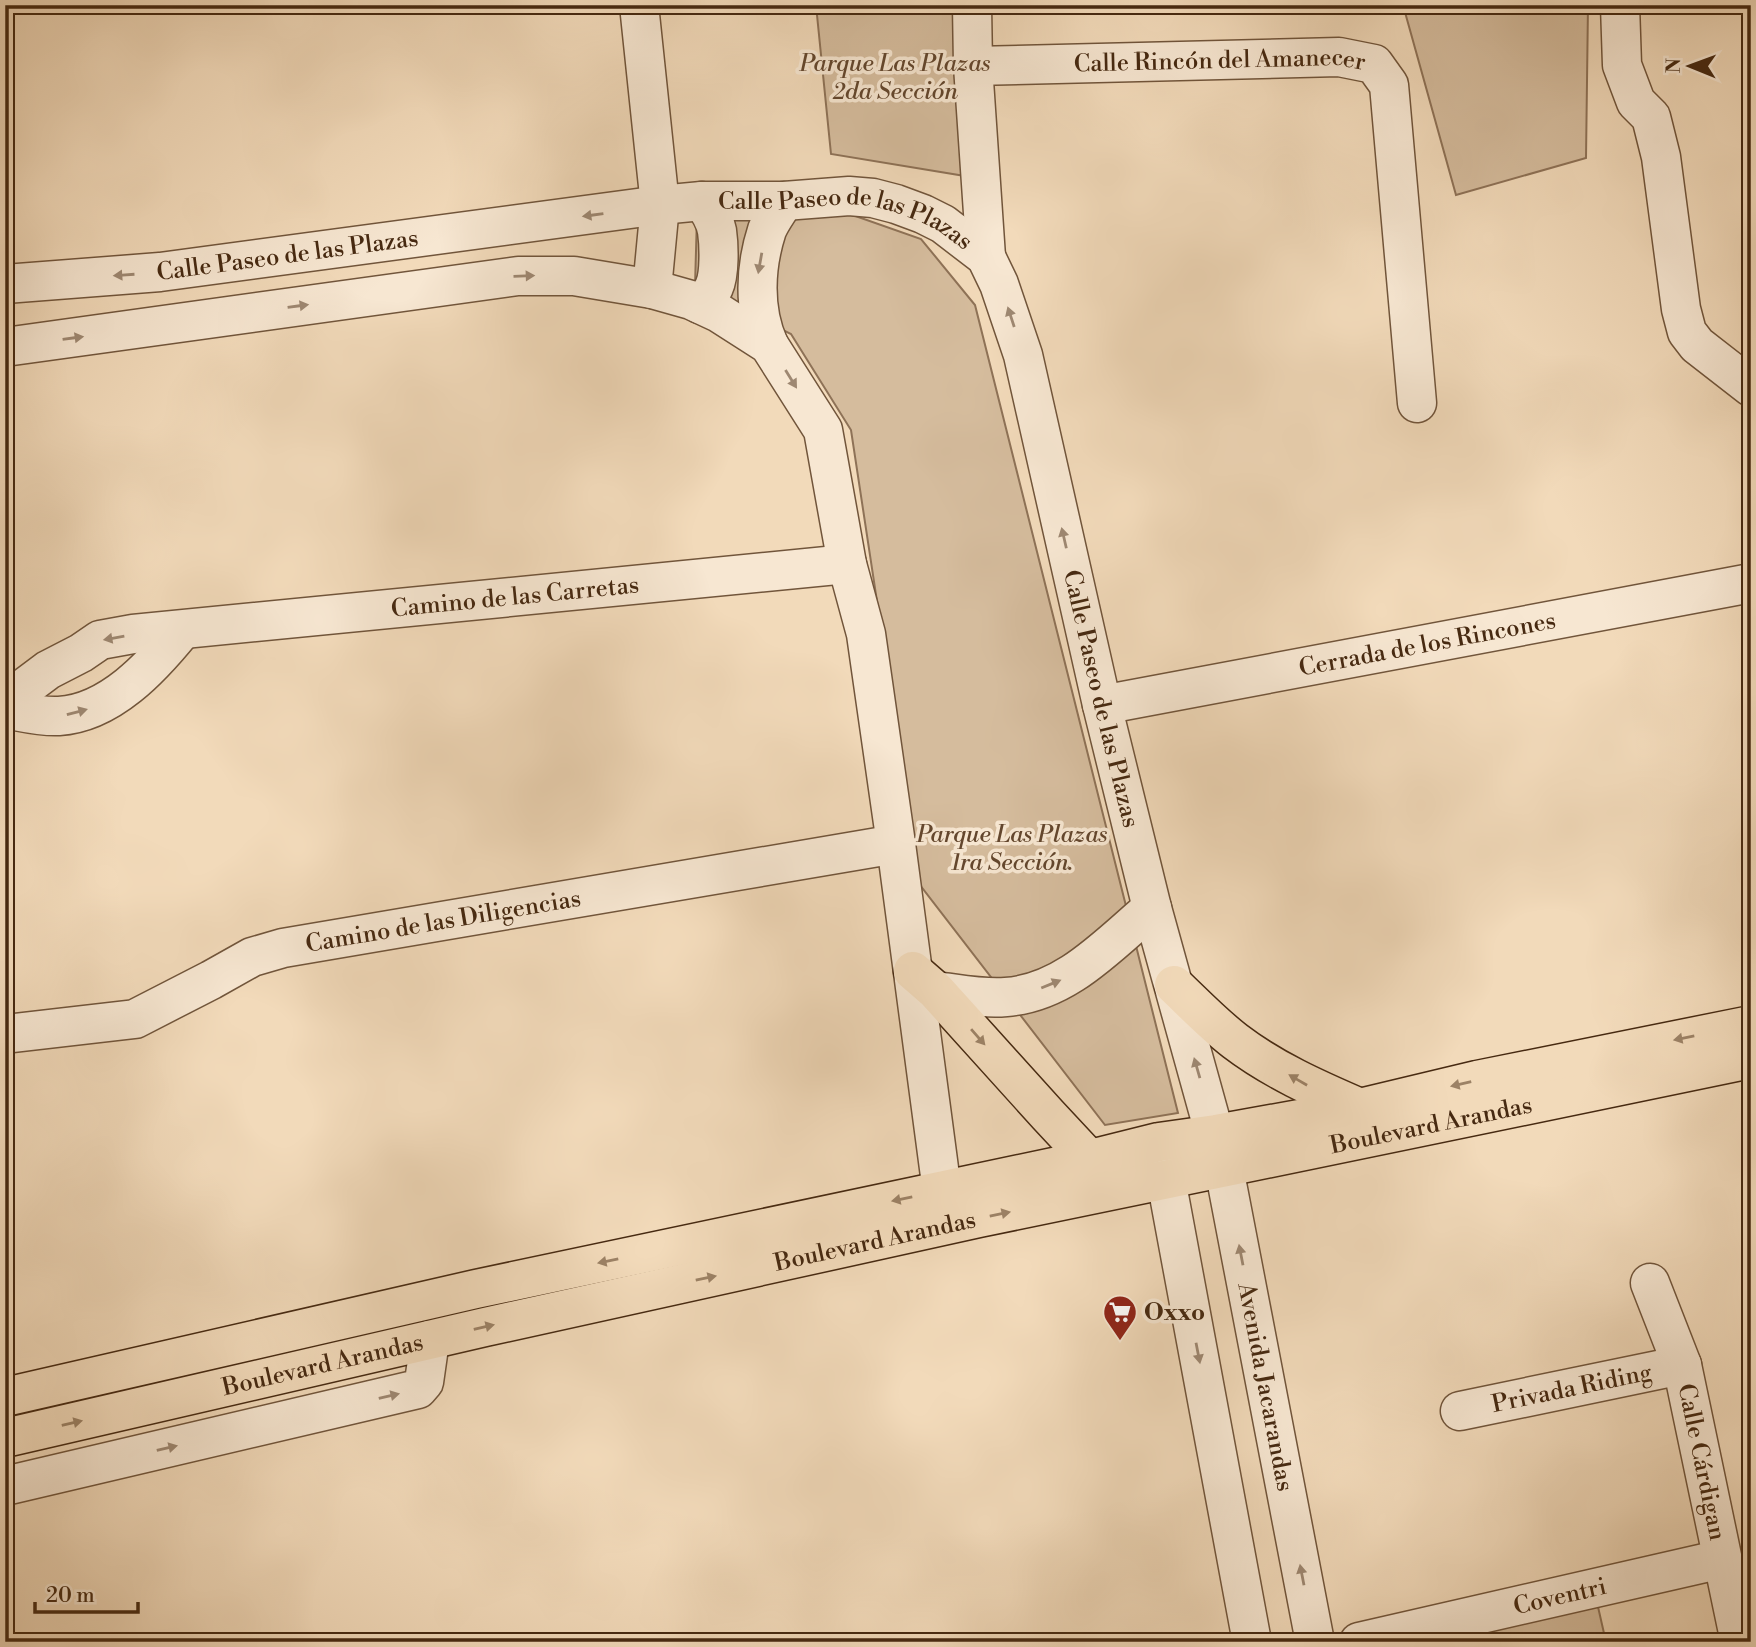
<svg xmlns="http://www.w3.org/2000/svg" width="1756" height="1647" viewBox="0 0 1756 1647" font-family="'Libre Bodoni',serif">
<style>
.green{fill:#d5bc9d;stroke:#8e7257;stroke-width:2}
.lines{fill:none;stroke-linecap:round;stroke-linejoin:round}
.minor-casing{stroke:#71553b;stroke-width:41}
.major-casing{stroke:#462911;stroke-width:41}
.minor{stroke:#f7e7d2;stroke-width:38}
.major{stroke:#f2daba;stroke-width:38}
.oneway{fill:#9e8872}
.oneway2{fill:#9c8266}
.labels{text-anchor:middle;stroke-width:7;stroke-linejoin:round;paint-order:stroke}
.park-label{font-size:24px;font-style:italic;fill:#63462d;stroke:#f7e7d2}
.street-label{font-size:24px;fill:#462911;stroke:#f7e7d2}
.poi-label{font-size:24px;font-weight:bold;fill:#462911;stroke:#f7e7d2;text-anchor:start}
</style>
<rect width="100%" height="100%" fill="#f2daba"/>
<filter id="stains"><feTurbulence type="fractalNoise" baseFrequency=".00286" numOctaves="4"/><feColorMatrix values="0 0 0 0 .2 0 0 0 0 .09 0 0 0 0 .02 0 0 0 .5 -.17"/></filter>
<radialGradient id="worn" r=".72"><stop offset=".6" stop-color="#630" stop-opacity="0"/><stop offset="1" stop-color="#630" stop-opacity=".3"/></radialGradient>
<!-- green -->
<path class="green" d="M816,5h147l8,172 -140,-23z
M1403,5h185l-2,153 -130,37z
M844,212l77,27 54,66 203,808 -73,12 -185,-240 -69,-455 -60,-96 -96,-48 2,-70z
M1596,1598l10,44h-142l-4,-12z"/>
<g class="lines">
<!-- minor casing -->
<g class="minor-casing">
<g id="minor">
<path d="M639,5l21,200 -8,84"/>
<path d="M972,5l1,61 13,191"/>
<path d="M1620,5l2,60 14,37 15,15 10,40 20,152 6,23 10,13 54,42"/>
<path id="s1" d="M973,66l366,-9 35,7 15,21 28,318"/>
<path id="s2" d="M5,284l155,-12 500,-67 42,-4h82l65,-5 24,2 23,6 27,10 20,10 43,33 13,27 24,71 79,350 50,203 72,260 91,474"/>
<path d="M700,304c6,-5 11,-9 14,-17 6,-13 5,-42 3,-56 -2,-11 -8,-21 -15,-30"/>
<path d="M769,345c-16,-36 -14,-78 -2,-115 4,-10 12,-20 17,-29"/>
<path d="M5,347l513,-71h56l78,13 39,11 28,13 50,32 54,85 24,134 19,70 30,210 46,347"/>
<path id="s3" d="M1102,705l649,-122"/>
<path id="s4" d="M10,710l10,-19 28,-21 33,-17 19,-13 33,-6 714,-70"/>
<path d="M5,711l5,-1c16,3 32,7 49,6 51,-3 93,-49 123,-86"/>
<path d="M936,991c24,3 47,8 70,6 60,-4 103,-53 146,-89"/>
<path id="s5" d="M5,1034l130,-15 76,-39 41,-23 31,-9 613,-104"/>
<path d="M1160,1147l92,495"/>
<path id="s6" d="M1650,1283l32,82 58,277"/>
<path id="s7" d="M1460,1411l222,-46"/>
<path d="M5,1486l413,-97 6,-7 6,-42"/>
<path id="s8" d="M1359,1642l363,-83"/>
</g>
</g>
<!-- major casing -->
<g class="major-casing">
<g id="major">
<path d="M913,971l23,20 112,124 55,59"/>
<path d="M1174,985c20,19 39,39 61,56 38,29 81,48 125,67"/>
<path d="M5,1397l471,-108 615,-130 68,-17 57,-8 144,-26 117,-28 274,-55"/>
<path id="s9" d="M5,1438l480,-111 494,-109 772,-159"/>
</g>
</g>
<!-- minor -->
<use href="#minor" class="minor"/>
<!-- major -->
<use href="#major" class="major"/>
</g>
<!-- one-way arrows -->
<defs><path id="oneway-solid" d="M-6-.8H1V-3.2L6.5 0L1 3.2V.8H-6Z" transform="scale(1.75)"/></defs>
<g class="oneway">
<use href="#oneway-solid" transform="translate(593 215) rotate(172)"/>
<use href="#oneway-solid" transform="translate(760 263) rotate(100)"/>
<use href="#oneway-solid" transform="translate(124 275) rotate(176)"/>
<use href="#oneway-solid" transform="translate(524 276) rotate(-2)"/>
<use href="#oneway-solid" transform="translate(298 306) rotate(-8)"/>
<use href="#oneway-solid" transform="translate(1011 317) rotate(-108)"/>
<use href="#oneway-solid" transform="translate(73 338) rotate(-8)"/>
<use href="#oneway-solid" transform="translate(791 379) rotate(58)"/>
<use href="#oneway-solid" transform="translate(1064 538) rotate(-103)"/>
<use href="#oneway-solid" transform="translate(114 638) rotate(170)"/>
<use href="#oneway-solid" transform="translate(77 712) rotate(-15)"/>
<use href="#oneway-solid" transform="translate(1051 984) rotate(-22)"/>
<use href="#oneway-solid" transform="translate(1197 1068) rotate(-106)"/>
<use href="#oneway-solid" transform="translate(1241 1255) rotate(-101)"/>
<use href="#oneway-solid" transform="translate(1198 1353) rotate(79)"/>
<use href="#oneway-solid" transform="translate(389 1396) rotate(-13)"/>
<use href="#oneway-solid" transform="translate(167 1448) rotate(-13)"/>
<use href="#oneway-solid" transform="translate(1302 1575) rotate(-101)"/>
</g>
<g class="oneway2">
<use href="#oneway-solid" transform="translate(978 1037) rotate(49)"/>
<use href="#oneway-solid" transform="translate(1684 1038) rotate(169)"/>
<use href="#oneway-solid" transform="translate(1298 1080) rotate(-150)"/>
<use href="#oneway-solid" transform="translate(1461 1084) rotate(167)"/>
<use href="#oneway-solid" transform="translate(902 1199) rotate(168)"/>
<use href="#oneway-solid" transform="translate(1000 1214) rotate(-12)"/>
<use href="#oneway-solid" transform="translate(608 1261) rotate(168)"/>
<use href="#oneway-solid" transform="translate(706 1278) rotate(-12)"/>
<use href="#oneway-solid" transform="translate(484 1327) rotate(-13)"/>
<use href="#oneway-solid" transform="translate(72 1423) rotate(-13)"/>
</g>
<!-- icons -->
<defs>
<g id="supermarket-pin" transform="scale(1.75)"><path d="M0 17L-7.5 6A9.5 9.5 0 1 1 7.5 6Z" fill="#8f2418" stroke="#f7e7d2"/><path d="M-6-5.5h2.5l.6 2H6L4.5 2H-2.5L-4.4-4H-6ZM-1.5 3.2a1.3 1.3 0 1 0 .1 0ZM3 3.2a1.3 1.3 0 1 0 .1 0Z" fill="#fff"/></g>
</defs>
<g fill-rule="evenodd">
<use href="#supermarket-pin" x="1120" y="1312"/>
</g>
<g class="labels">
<!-- park labels -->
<g class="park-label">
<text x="895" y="71">Parque Las Plazas<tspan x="895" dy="28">2da Sección</tspan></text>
<text x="1012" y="842">Parque Las Plazas<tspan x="1012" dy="28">1ra Sección.</tspan></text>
</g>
<!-- street labels -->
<g class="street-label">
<text dy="8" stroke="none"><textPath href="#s1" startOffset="247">Calle Rincón del Amanecer</textPath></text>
<text dy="8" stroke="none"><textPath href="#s2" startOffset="850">Calle Paseo de las Plazas</textPath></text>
<text dy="8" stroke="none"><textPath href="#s2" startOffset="284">Calle Paseo de las Plazas</textPath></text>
<text dy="8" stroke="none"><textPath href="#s4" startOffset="534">Camino de las Carretas</textPath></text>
<text dy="8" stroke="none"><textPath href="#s3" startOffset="331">Cerrada de los Rincones</textPath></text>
<text dy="8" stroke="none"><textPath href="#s2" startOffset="1460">Calle Paseo de las Plazas</textPath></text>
<text dy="8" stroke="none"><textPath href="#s5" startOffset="458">Camino de las Diligencias</textPath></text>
<text dy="8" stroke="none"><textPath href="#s9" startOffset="1460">Boulevard Arandas</textPath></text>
<text dy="8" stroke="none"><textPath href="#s9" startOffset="892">Boulevard Arandas</textPath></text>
<text dy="8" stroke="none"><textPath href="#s9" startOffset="326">Boulevard Arandas</textPath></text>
<text dy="8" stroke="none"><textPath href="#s2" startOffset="2168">Avenida Jacarandas</textPath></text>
<text dy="8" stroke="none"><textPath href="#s7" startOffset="114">Privada Riding</textPath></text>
<text dy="8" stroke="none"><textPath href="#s6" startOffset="187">Calle Cárdigan</textPath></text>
<text dy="8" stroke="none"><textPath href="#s8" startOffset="206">Coventri</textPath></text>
</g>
<!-- poi labels -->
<g class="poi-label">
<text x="1144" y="1320">Oxxo</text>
</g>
</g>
<!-- margin -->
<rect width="1756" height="1647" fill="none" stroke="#f2daba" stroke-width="28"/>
<rect x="7" y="7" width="1742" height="1633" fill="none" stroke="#462911" stroke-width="3.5"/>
<rect x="14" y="14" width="1728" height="1619" fill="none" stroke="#462911" stroke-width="2"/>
<!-- north arrow -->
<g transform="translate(1690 66) rotate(271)" stroke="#f7e7d2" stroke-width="5" paint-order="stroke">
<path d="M0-5L12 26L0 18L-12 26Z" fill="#462911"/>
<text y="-10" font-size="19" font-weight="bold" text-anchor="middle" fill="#462911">N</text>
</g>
<!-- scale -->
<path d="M35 1602v10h103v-10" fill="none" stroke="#462911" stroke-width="3.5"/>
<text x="46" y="1602" font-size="21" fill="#462911" stroke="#f7e7d2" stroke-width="5" paint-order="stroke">20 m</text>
<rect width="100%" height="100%" filter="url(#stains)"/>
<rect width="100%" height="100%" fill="url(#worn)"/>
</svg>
